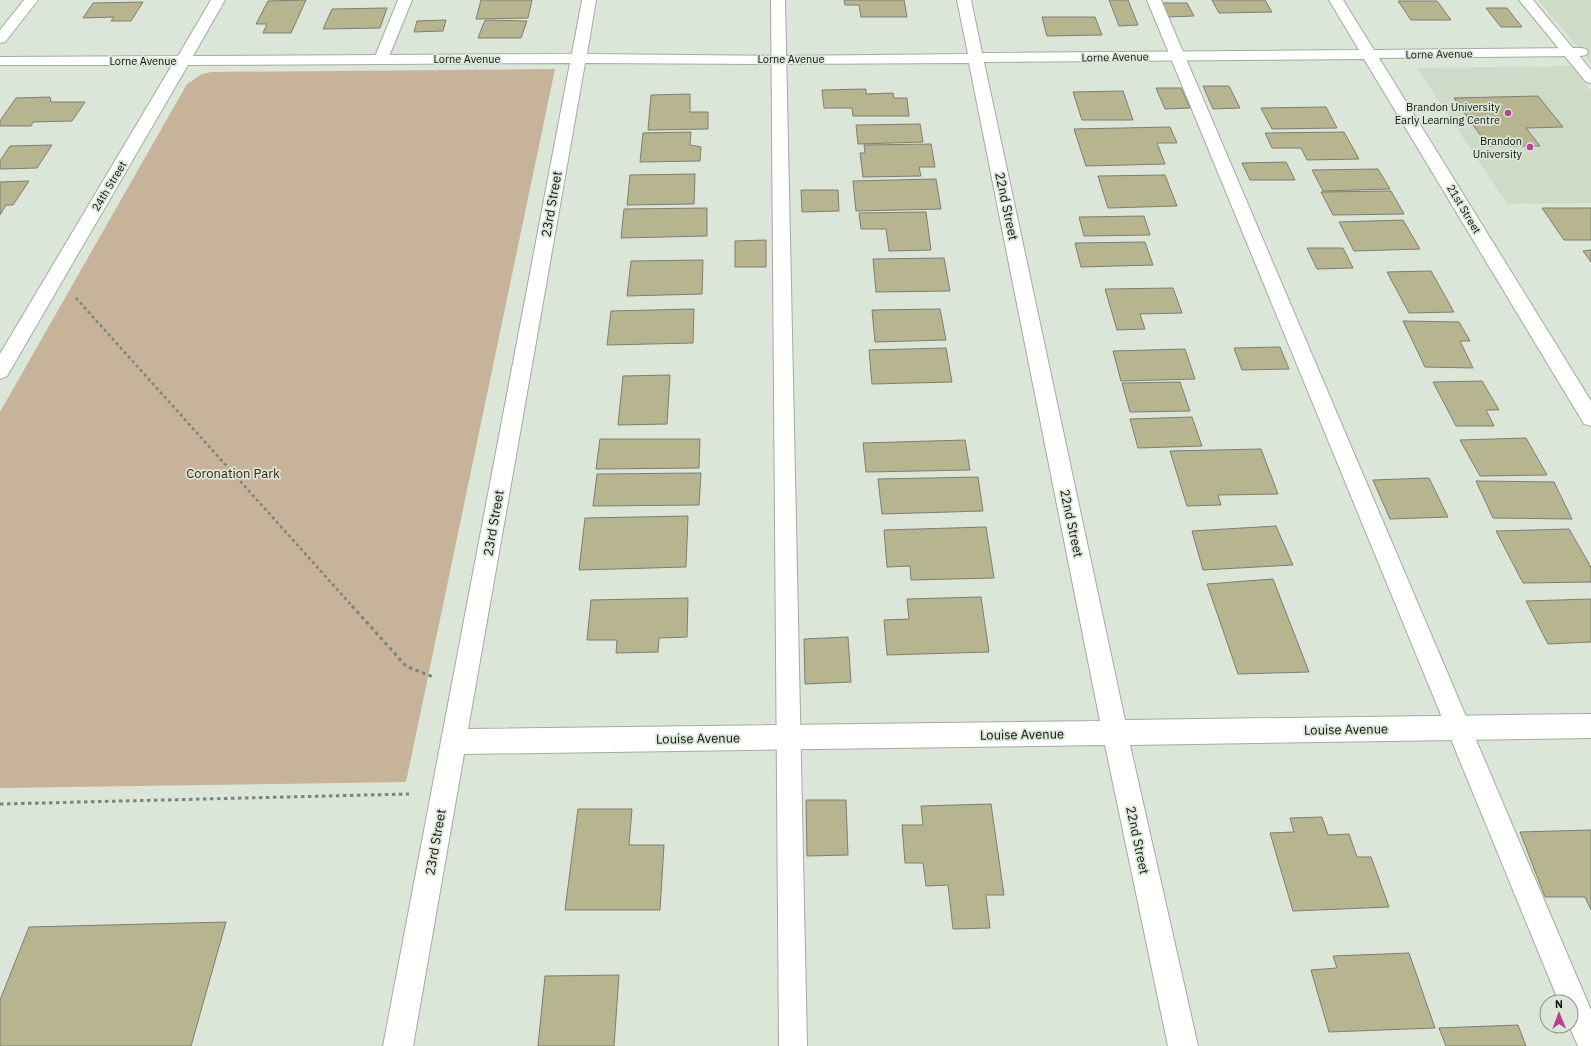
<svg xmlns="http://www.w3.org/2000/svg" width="1591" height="1046" viewBox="0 0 1591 1046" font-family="'IBM Plex Sans',sans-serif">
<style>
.built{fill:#cddbc8}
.green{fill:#c6b39a}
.building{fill:#b6b58f;stroke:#7e7e71}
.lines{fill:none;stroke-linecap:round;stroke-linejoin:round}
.service-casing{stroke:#a3ac9f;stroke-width:2}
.minor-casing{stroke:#a3ac9f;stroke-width:2}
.path-far1{stroke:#7d847b;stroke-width:2.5;stroke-dasharray:3 3;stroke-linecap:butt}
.path{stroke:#7d847b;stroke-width:3;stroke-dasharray:3.5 3.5;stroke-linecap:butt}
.service{fill:#fff;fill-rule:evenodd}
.minor{fill:#fff;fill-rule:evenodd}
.poi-dot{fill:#b94093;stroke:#dbe5d8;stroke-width:1.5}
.labels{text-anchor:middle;stroke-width:3.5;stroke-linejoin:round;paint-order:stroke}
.far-street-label{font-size:11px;fill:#121511;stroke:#dbe5d8}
.far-poi-label{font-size:11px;fill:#121511;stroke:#dbe5d8;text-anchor:end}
.street-label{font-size:13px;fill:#121511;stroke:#dbe5d8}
.park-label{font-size:13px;fill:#3a270b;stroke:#dbe5d8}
</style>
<rect width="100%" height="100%" fill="#dbe5d8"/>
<!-- built -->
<path class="built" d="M1538,0h53v63z
M1571,66l20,25v112l-84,1 -90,-136z"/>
<!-- green -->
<path class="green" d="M555,69l-149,713 -406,6v-376l187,-328 15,-10 10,-2z"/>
<!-- building -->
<path class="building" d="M306,0l-15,33h-28l4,-9h-11l12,-23z
M481,0h51l-4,18 -52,1z
M844,0h60l3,17h-46l-2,-12h-14z
M1109,0h19l10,25 -19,1z
M1212,0h53l7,12 -53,1z
M1398,1h39l14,19h-40z
M143,2l-12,19h-20l3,-4 -31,1 10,-15z
M1161,3h26l7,13 -27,1z
M387,8l-7,20 -57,1 9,-20z
M1486,8h21l15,19h-21z
M1042,17h53l7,18 -55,1z
M446,20l-3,11 -29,1 3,-11z
M485,20l42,1 -6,17h-43z
M1203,86h26l11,22 -27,1z
M1156,88h25l9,20 -25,1z
M866,89v5l27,-1 1,5h13l2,18h-56l-1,-8h-28l-2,-18z
M1123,91l10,29h-51l-9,-28z
M690,94v18h18v17l-60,1 3,-35z
M1538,96l25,31 -37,1 14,18h-52l-34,-48z
M50,97l1,5h34l-13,19 -39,1 -2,4h-31v-5l16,-23z
M1326,107l11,21 -65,1 -11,-21z
M920,124l3,18 -65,2 -2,-19z
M1170,127l7,16h-20l8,21 -79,2 -12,-37z
M691,132l-1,13 11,2 -1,14 -60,1 3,-29z
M1344,132l15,27 -52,1 -6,-12h-29l-7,-15z
M931,144l4,23h-16l2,9 -58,1 -3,-24h5l-1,-8z
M52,145l-15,23 -37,1v-8l10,-15z
M1286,162l9,18h-45l-8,-17z
M1378,169l12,20 -67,2 -11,-21z
M695,174l-1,30 -67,1 3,-30z
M1165,175l12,31 -69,2 -10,-32z
M936,179l5,30 -85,2 -3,-30z
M29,181l-16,24h-7l-6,10v-33z
M801,190h37l1,21 -37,1z
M1391,191l13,23 -71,1 -12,-23z
M707,208v28l-86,2 3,-29z
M1542,208h49v32h-27z
M926,212l5,38 -42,1 -3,-22h-25l-2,-16z
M1144,216l6,19 -66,1 -5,-19z
M1403,220l17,29 -66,2 -15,-29z
M766,240v27h-31v-26z
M1145,242l8,23 -72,2 -6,-24z
M1307,248h36l10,20 -36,1z
M1591,250v12l-8,-11z
M944,258l6,33 -74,1 -3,-33z
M703,260l-1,34 -75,2 4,-35z
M1431,271l23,41 -45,1 -22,-41z
M1173,288l9,25 -42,1 5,15 -28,1 -12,-41z
M694,309l-1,34 -86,2 4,-34z
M940,309l6,31 -71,2 -3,-32z
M1403,321l56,1 11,19h-10l13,27 -48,-1z
M1280,347l9,22 -47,1 -8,-22z
M946,348l6,34 -80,2 -3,-34z
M1185,349l10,30 -74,2 -8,-30z
M670,375l-3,49 -49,1 5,-49z
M1482,381l17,29h-13l8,16h-38l-23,-44z
M1180,382l10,29 -60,1 -8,-29z
M1192,417l10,29 -64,2 -8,-29z
M1526,438l21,37 -67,1 -20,-36z
M600,439h100l-1,29 -103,1z
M965,440l5,30 -104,2 -3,-29z
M1261,449l17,45 -60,1 3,10 -34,1 -17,-55z
M701,473l-2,32 -106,1 4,-32z
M978,477l5,34 -101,3 -4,-35z
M1429,478l19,39 -58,2 -17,-39z
M1476,481l78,1 18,37 -79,-1z
M688,516l-2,51 -107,3 6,-52z
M1276,526l17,39 -90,5 -11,-39z
M986,527l8,51 -83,2 -1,-14 -23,1 -3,-37z
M1569,529l22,38v15l-68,1 -27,-52z
M1273,579l36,93 -71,2 -31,-90z
M981,597l8,55 -102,3 -3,-35 25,-1 -2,-20z
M688,598l-1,39 -28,1 -1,14 -42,1 1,-13h-30l4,-40z
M1591,599v43l-43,2 -22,-43z
M848,637l3,45 -46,2 -1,-45z
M806,800h40l2,55 -41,1z
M991,804l13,91h-18l4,33 -37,1 -5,-44 -22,1 -3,-23h-18l-3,-38h21l-2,-19z
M578,809h54l-3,36h35l-4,65h-95z
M1322,817l6,18 21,-1 8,23h14l18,50 -96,4 -23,-78 24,-1 -4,-14z
M1591,830v80l-6,-13h-40l-25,-65z
M226,922l-35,124h-191v-46l29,-73z
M1409,953l26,75 -106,4 -18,-62 26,-2 -4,-12z
M619,975l-5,71h-76l7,-70z
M1518,1025l8,21h-80l-7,-18z"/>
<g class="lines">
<!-- service casing -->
<g class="service-casing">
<path id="service" d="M24,0h14l-33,42 -5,1v-13z
M398,0h14l-24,59 -2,3 -5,1 -5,-1 -2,-3z
M771,0h14l22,1046h-28z
M1147,0h14l430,1010v36h-13l-9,-20h2v-24h-12z
M1519,0h14l58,70v13l-5,-1z"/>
</g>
<!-- minor casing -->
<g class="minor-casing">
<path id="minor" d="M211,0h14l-32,56 379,-2 10,-54h14l-9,54 191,2 190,-2 -11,-54h14l11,53 377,-3 -30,-50h14l31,50 207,-2 5,1 2,3 -2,3 -5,1 -202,2 212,343v25l-7,-2 -220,-365 -380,3 141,658 466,-6v24l-461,7 68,301h-30l-63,-301 -641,9 -51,292h-30l187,-983 -382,2 -181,311 -7,3v-25l172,-289h-172v-8l178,-1zM585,63l193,1 191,-1 131,658 -632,8z"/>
</g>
<!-- path-far1 -->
<path class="path-far1" d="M76,298l277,309"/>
<!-- path -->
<path class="path" d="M352,606l54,60 27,11
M0,804l409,-10"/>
<!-- service -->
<use href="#service" class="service"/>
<!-- minor -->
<use href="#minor" class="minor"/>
</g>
<!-- markers -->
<g class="poi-dot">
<circle cx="1508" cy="113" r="4"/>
<circle cx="1530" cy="147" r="4"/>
</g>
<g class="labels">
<!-- far-street labels -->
<g class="far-street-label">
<text transform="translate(1439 54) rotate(-1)" y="4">Lorne Avenue</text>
<text transform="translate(1115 57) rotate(-1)" y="4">Lorne Avenue</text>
<text x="467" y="63">Lorne Avenue</text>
<text x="791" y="63">Lorne Avenue</text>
<text x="143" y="65">Lorne Avenue</text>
<text transform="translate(109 186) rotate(-59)" y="4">24th Street</text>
<text transform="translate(1464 209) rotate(59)" y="4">21st Street</text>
</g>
<!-- far-poi labels -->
<g class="far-poi-label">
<text x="1500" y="111">Brandon University<tspan x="1500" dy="13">Early Learning Centre</tspan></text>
<text x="1522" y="145">Brandon<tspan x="1522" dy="13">University</tspan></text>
</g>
<!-- street labels -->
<g class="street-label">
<text transform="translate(551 204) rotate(-80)" y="5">23rd Street</text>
<text transform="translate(1007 206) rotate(78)" y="5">22nd Street</text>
<text transform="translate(493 523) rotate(-80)" y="5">23rd Street</text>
<text transform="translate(1072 523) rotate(78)" y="5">22nd Street</text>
<text transform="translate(1346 729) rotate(-1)" y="5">Louise Avenue</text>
<text transform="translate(1022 734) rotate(-1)" y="5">Louise Avenue</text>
<text transform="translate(698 738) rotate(-1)" y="5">Louise Avenue</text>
<text transform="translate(1138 840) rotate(78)" y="5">22nd Street</text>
<text transform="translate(435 842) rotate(-80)" y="5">23rd Street</text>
</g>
<!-- park labels -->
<g class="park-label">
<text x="233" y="478">Coronation Park</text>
</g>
</g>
<!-- north arrow -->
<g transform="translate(1559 1014) rotate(359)"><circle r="19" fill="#dbe5d8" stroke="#8b9288"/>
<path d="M0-3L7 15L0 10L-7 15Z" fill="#b94093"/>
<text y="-6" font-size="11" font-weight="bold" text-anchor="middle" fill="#121511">N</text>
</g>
</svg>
